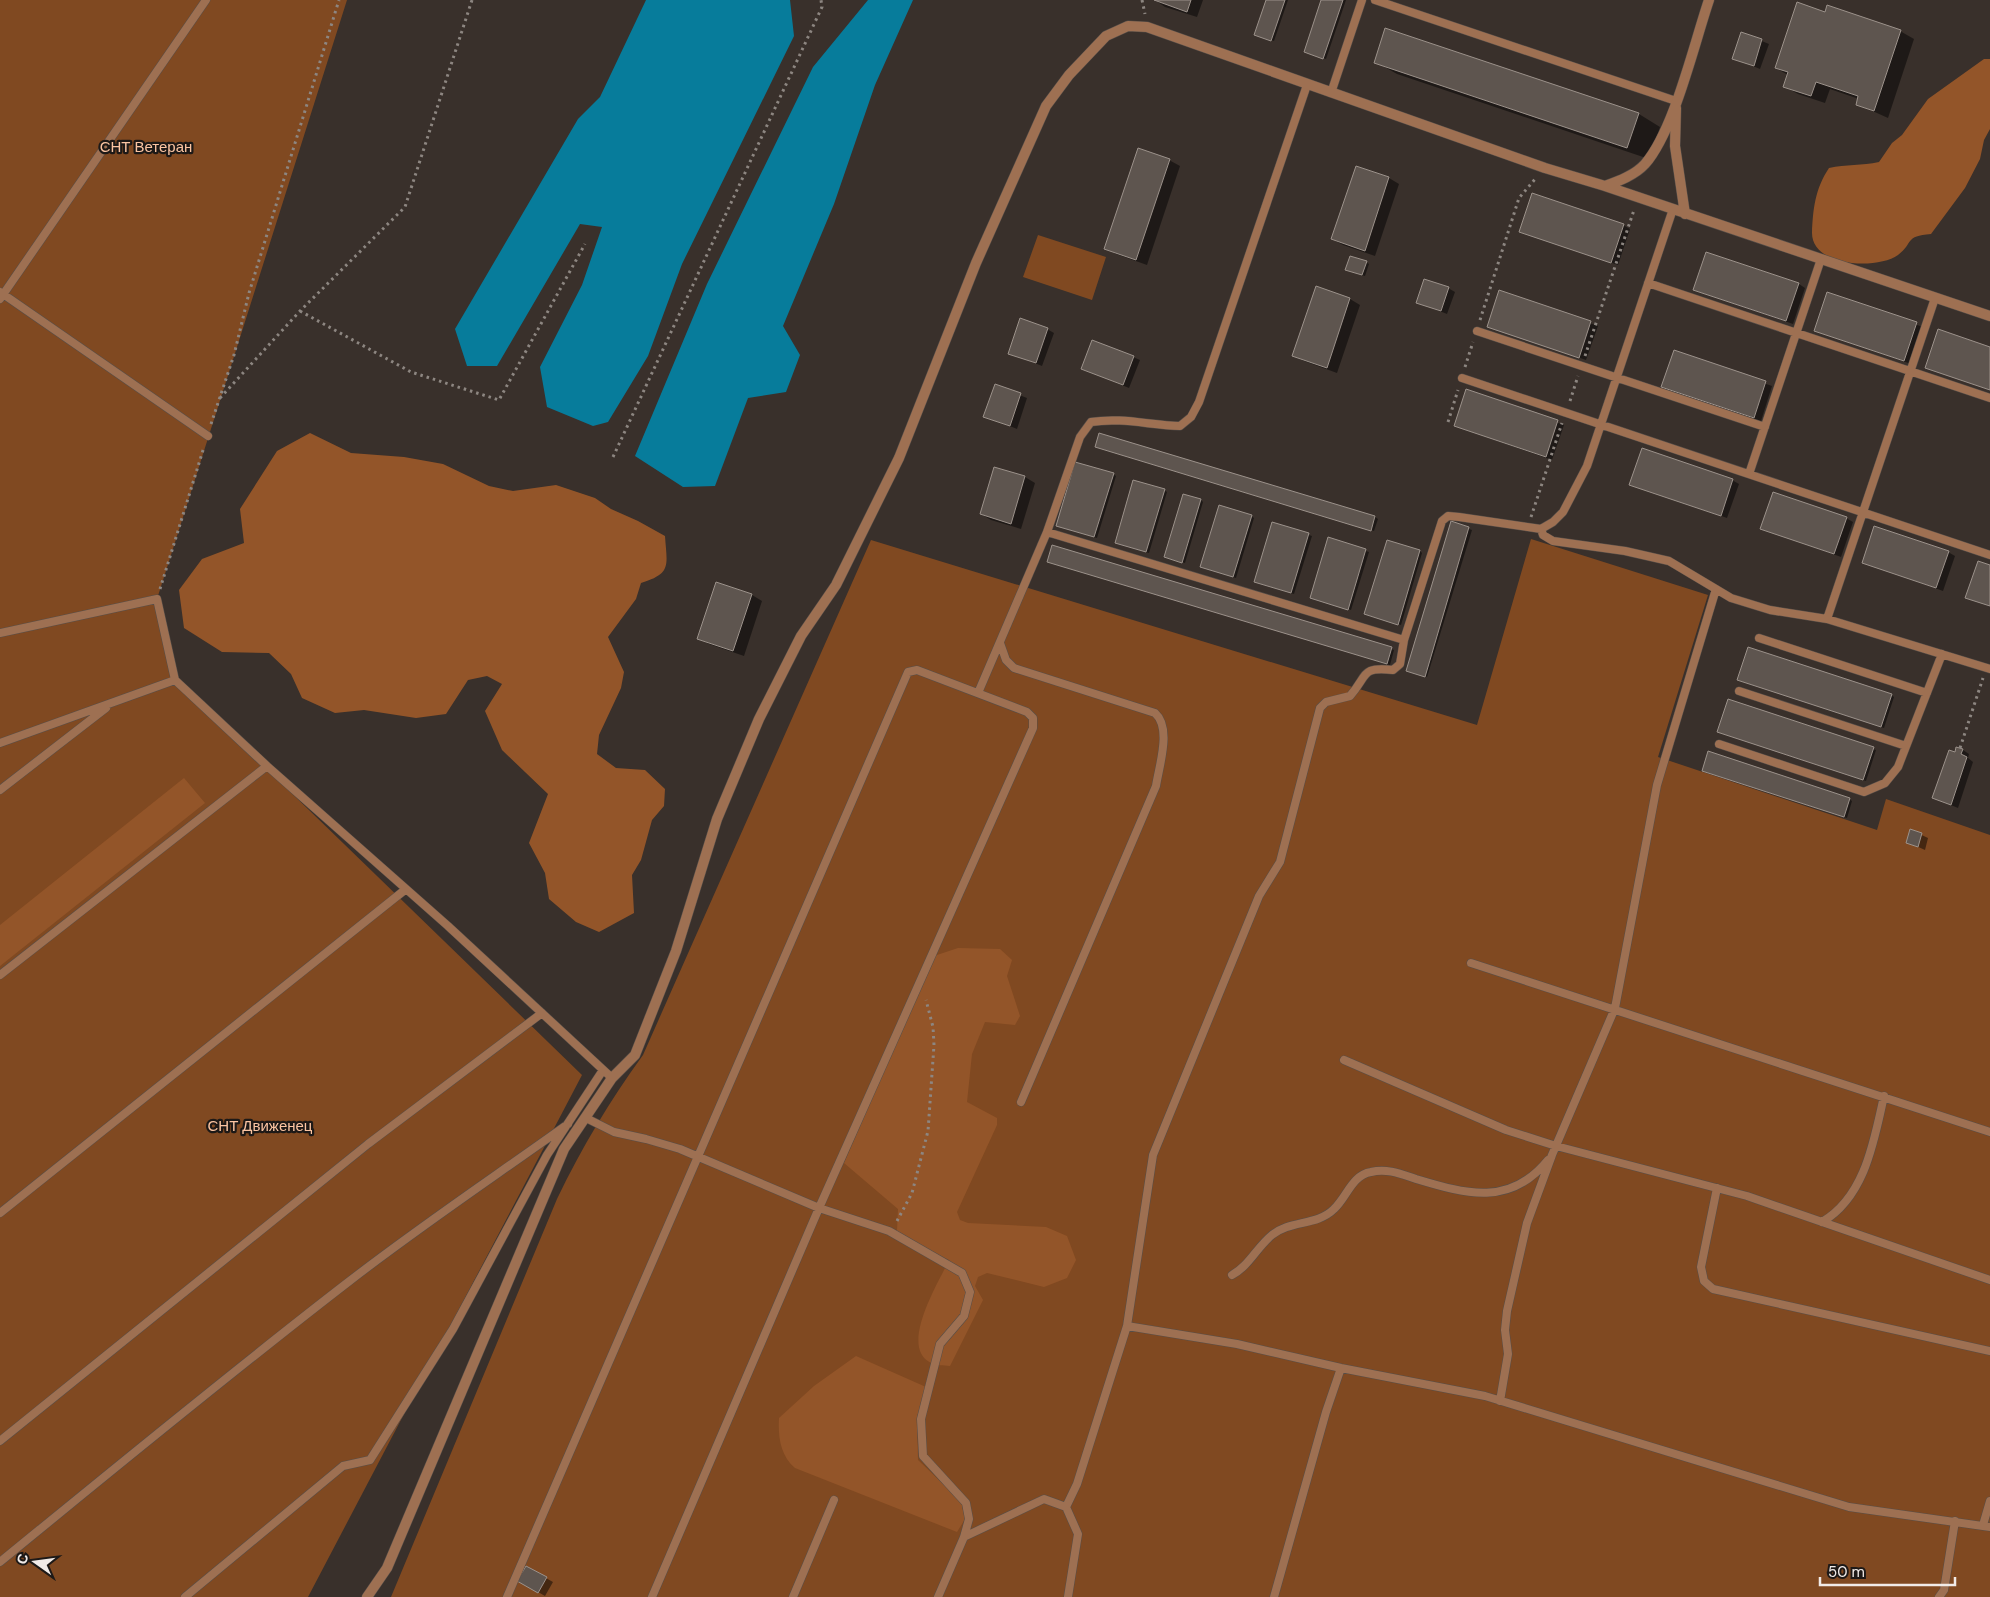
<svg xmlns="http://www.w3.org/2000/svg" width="1990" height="1597" viewBox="0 0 1990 1597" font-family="'DM Sans',sans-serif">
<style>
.green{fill:#804921}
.forest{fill:#935529}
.water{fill:#077c9b}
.shadow{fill:#0007}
.building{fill:#5e554f;stroke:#9c928b}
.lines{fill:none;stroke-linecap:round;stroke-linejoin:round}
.lane-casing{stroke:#564e49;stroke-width:9}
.street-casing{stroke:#564e49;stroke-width:11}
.path{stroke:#8d8681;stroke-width:3;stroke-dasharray:2.5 4;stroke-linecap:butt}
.lane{stroke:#9e7052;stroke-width:8}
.street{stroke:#9e7052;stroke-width:10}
.labels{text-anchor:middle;stroke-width:4.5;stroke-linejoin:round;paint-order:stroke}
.park-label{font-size:15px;fill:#fcc5a2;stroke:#1d1917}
</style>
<rect width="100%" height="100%" fill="#39302b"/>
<!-- green -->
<path class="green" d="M0,0h347l-190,599 18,81 407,395 -274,522h-308z
M1038,235l68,22 -14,43 -69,-23z
M1531,539l177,56 -50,162 219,73 9,-31 104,36v762h-1599l166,-398c25,-52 52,-97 86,-144l228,-515 606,185z"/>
<!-- forest -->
<path class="forest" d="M1984,59h6v70l-6,11 -4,19 -15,29 -34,46c-27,2 -17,9 -33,21 -21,15 -86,12 -86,-22 1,-24 3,-44 17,-65 17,-4 33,-2 50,-6l13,-19 10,-8 26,-36z
M310,433l41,20 53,4 39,7 46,22 24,5 43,-6 39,13 16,11 27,12 27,15c2,30 7,37 -24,47l-5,16 -28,38 16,35 -3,16 -22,47 -2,19 19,14 29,2 20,19 -1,17 -12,14 -11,40 -9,15 2,38 -35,19 -23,-10 -27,-23 -4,-26 -16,-30 19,-49 -46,-44 -17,-39 17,-27 -15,-8 -19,4 -22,34 -30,4 -52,-8 -29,3 -33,-15 -11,-24 -22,-21 -47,-1 -38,-24 -5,-38 23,-31 42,-16 -4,-34 37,-58z
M184,778l21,25 -205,163v-41z
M958,948l42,1 12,11 -5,16 13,40 -5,9 -30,-3 -13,32 -5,48 30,16v7l-40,87 3,8 8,3 78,4 21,9 9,24 -9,18 -23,9 -57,-14 -9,4 -3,9 8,14 -33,66c-6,-1 -15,0 -19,-3 -33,-16 8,-81 18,-103l-50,-24 -2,-5 1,-22 -54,-46 90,-207z
M856,1356l70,31 -9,30 1,43 43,41 4,18 -8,13 -162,-64c-15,-13 -17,-32 -16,-50l35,-32z"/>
<!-- water -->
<path class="water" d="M646,0h144l4,36 -112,228 -34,92 -40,66 -15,4 -46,-19 -7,-40 42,-82 20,-58 -22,-3 -83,142h-30l-12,-37 123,-210 22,-22z
M868,0h45l-38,85 -41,119 -51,122 17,29 -14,37 -38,6 -33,88 -32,1 -48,-31 72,-172 106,-217z"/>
<!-- shadow -->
<path class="shadow" d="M1155,0h48l-6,17 -32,-10z
M1267,0h21l-14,41 -16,-5z
M1323,0h23l-20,59 -18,-6z
M1825,13l75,18 14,8 -26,79 -31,-14 2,-5 -29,-10 -5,14 -27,-9 -14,-8 4,-11 -12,-7z
M1386,30l253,84 21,13 -11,32 -252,-85 -21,-12z
M1742,33l27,11 -9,25 -26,-11z
M1169,160l11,6 -33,99 -31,-11 -11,-6z
M1356,167l33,11 10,6 -24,72 -32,-11 -11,-6z
M1623,225l7,4 -12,36 -97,-34z
M1366,262l3,2 -4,12 -15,-5z
M1799,284l6,4 -12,36 -98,-34z
M1316,288l34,11 10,6 -23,68 -33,-12 -11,-5z
M1448,288l7,4 -8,22 -30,-12z
M1500,291l98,35 -12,34 -97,-34z
M1828,294l95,33 -12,37 -95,-34z
M1047,329l7,4 -12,33 -32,-13z
M1990,348v42l-63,-23z
M1675,352l97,34 -11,35 -98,-34z
M1133,357l7,3 -11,28 -46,-19z
M996,386l31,12 -10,31 -32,-13z
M1467,391l97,34 -12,35 -97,-34z
M1100,435l275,82 3,2 -4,12 -275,-83 -3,-1z
M995,468l30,9 10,6 -14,46 -30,-9 -10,-6z
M1113,474l3,2 -19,62 -37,-11z
M1732,480l7,4 -12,34 -96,-34z
M1164,490l3,2 -18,61 -30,-9z
M1201,500l2,2 -18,61 -17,-5z
M1251,516l3,2 -18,60 -31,-10z
M1846,518l7,4 -12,35 -79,-29z
M1452,523l20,7 -45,147 -17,-5z
M1273,524l39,12 -18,58 -38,-12z
M1329,539l40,13 -18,58 -37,-11z
M1420,551l2,2 -21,72 -32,-9z
M1948,552l7,4 -12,35 -80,-29z
M1052,563l339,86 3,1 -4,15z
M752,595l10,6 -18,55 -35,-12 -11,-6z
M1741,681l150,14 3,2 -10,31z
M1729,700l147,50 -10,31 -144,-48z
M1963,750l6,4 -1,4 5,4 -15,46 -24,-10 22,-44z
M1706,772l143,27 3,2 -5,17z
M1911,830l17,8 -3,12 -18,-8z
M526,1567l27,15 -8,14 -26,-15z"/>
<!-- building -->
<path class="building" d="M1154,0h37l-4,12z
M1266,0h19l-14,41 -17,-6z
M1321,0h22l-20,59 -19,-7z
M1797,2l28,10 2,-7 74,25 -27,81 -18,-6 2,-9 -42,-14 -5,14 -28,-9 5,-15 -13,-4z
M1385,28l254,85 -12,35 -253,-85z
M1741,32l21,7 -8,27 -22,-7z
M1138,148l32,11 -34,101 -32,-11z
M1356,166l33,11 -24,74 -34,-12z
M1532,193l92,31 -13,39 -92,-31z
M1706,252l93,31 -13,38 -93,-31z
M1350,256l17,5 -5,14 -17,-5z
M1424,279l25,8 -8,24 -25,-8z
M1316,286l34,12 -23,70 -35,-12z
M1499,290l92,31 -12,37 -92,-31z
M1827,292l90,30 -13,39 -90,-30z
M1020,318l28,10 -12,35 -28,-9z
M1938,329l52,18v43l-65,-22z
M1092,340l42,16 -11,29 -42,-16z
M1674,350l92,31 -12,37 -93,-31z
M995,384l26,9 -11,33 -27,-9z
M1466,389l92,31 -12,37 -92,-31z
M1099,433l276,83 -4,15 -276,-84z
M1642,448l91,31 -12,37 -92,-31z
M1075,462l39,11 -20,64 -38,-11z
M994,467l31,9 -14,48 -31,-10z
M1133,480l32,9 -19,63 -31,-9z
M1773,492l74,25 -13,37 -74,-25z
M1183,494l18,5 -19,64 -18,-6z
M1219,505l33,10 -19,62 -33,-10z
M1451,521l18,6 -44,150 -19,-6z
M1272,522l37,11 -18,60 -37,-11z
M1874,526l75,25 -13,37 -74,-25z
M1328,537l38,12 -18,61 -38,-12z
M1387,540l33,10 -22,75 -34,-11z
M1052,545l340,102 -5,17 -340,-102z
M1978,561l12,4v41l-25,-8z
M716,582l36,12 -19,57 -36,-12z
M1748,647l144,47 -11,33 -144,-47z
M1728,699l146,48 -11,33 -146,-48z
M1956,747l7,2 -2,5 6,3 -16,48 -19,-7 17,-48 6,2z
M1708,751l142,47 -6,19 -142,-46z
M1910,829l12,4 -4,14 -12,-4z
M526,1566l21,11 -9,16 -21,-12z"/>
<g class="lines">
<!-- lane casing -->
<g class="lane-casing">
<path id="lane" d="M1375,0l301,101
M1331,93l31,-93
M1648,283l342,115
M0,292l208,144
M0,299l206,-299
M1477,331l288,96
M1462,378l528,177
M1749,474l72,-215
M1541,529l2,6 10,6 72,10 44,10 62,37 39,12 57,9 163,50
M1047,532l357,108 38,-119 6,-5 11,1 82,12 12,-7 10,-10 24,-46 86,-257
M1827,619l108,-321
M0,633l157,-34 18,81 92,86 181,160 164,152
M1759,638l168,55
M1000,643l6,17 8,8 141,45c17,15 4,53 1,73l-135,316
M1739,691l167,55
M978,693l69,-161 33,-95 11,-15c30,-5 58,3 89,4l11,-9 8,-15 108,-317
M0,743l175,-63
M1719,744l145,48 21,-9 13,-16 44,-113
M0,790l106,-82
M1471,963l519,169
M0,975l267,-209
M1344,1060l162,70 50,16 191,50 243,84
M586,1118l28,14 32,7 34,10 139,59 70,23 73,42 8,19 -6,24 -24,28 -19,75 2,37 43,47 3,16 -5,18 -26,60
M1717,1188l-16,79 3,14 9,8 277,62
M0,1213l406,-324
M1822,1222c43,-25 52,-81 62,-126
M1232,1275c17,-9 25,-28 40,-40 18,-15 45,-9 62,-26 13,-12 18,-34 37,-37 16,-4 30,2 45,7 50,15 94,28 132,-19
M1127,1326l110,18 104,24 144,28 364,111 141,20
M1500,1401l8,-47 -3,-24 2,-19 20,-88 25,-68 63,-147 42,-223 59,-196
M0,1441l368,-297 174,-131
M1066,1507l11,-23 50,-158 26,-171 106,-259 21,-34 40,-154 6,-6 24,-6c18,-20 10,-30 43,-26l7,-6 4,-24
M1983,1525l7,-24
M964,1537l80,-38 22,8 12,27 -10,63
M0,1562c115,-94 229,-188 347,-279 72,-56 147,-106 221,-159
M185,1597l158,-131 27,-6 83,-131 94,-174 56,-85
M507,1597l401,-925 9,-2 110,42 6,6v10l-214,480 -167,389
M793,1597l41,-97
M1274,1597l52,-185 15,-44
M1939,1597l5,-7 11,-69"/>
</g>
<!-- street casing -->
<g class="street-casing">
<path id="street" d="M1676,108l-1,38 10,68
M1605,186c14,-5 30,-11 40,-22 29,-33 49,-120 64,-164
M367,1597l20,-29 177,-419 48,-71 23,-23 41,-104 41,-132 42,-100 42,-83 35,-51 63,-127 77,-195 70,-157 23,-31 37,-39 22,-10 19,1 398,141 60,18 385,130"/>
</g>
<!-- path -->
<path class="path" d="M1142,0l3,14
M300,311l111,61 88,28 86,-156
M1480,320l39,-122 17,-20
M1585,356l49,-146
M1465,367l8,-25
M220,398l80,-87 105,-104 67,-207
M1570,401l8,-25
M1448,422l10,-32
M211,424l23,-69 15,-62 90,-293
M613,457l209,-450 -1,-7
M1531,517l31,-94
M160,589l44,-142
M1960,748l23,-70
M897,1221l15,-28 16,-62 6,-86 -1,-18 -7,-27"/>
<!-- lane -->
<use href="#lane" class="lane"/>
<!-- street -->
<use href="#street" class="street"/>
</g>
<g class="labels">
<!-- park labels -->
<g class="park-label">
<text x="146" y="152">СНТ Ветеран</text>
<text x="260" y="1131">СНТ Движенец</text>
</g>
</g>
<!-- north arrow -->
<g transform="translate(35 1562) rotate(284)" stroke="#1d1917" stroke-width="4" paint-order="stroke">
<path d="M0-4L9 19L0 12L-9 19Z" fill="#f1ebe8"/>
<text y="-8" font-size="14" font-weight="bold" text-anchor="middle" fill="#f1ebe8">С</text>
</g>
<!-- scale -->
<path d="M1820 1577v8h135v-8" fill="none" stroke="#f1ebe8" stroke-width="2.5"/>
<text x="1828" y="1577" font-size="15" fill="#f1ebe8" stroke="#1d1917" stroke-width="4" paint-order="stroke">50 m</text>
</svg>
